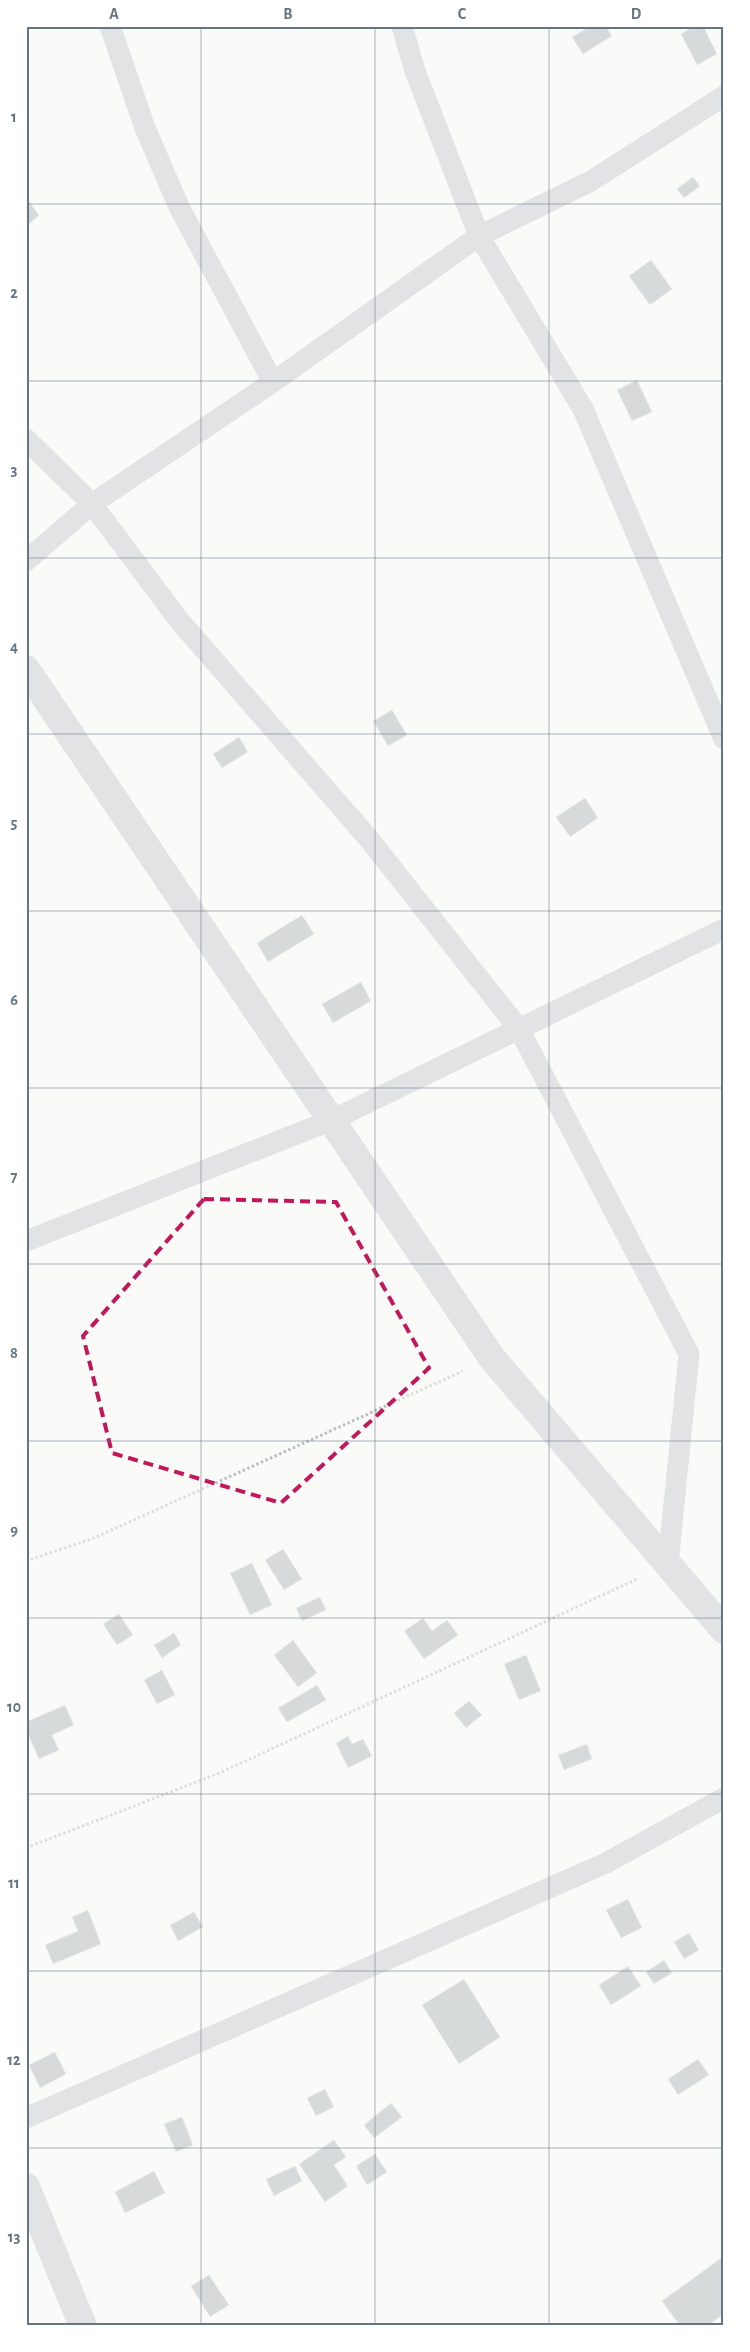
<svg xmlns="http://www.w3.org/2000/svg" width="750" height="2352" viewBox="0 0 750 2352" font-family="'Alegreya Sans',sans-serif">
<style>
.building{fill:#aab3b9;stroke:#dcdcda}
.lines{fill:none;stroke-linecap:round;stroke-linejoin:round}
.path{stroke:#bbbfc2;stroke-width:3;stroke-dasharray:2.5 2.5;stroke-linecap:butt}
.service{stroke:#c3c8cc;stroke-width:21}
.minor{stroke:#c3c8cc;stroke-width:28}
.marked{fill:none;stroke:#c2185b;stroke-width:4;stroke-dasharray:10 6;stroke-linejoin:round}
.grid{fill:none;stroke:#657683;stroke-width:1;stroke-opacity:0.55}
.neatline{fill:none;stroke:#657683;stroke-width:2}
.grid-label{font-size:16px;text-anchor:middle;font-weight:bold;fill:#657683}
</style>
<rect width="100%" height="100%" fill="#fafaf8"/>
<!-- building -->
<path class="building" d="M591,26h15l6,10 -29,18 -11,-17z
M695,26h8l14,28 -20,11 -16,-31z
M693,177l7,9 -16,12 -7,-9z
M26,198l13,17 -13,12z
M651,260l21,29 -22,16 -21,-29z
M637,380l15,32 -20,9 -15,-31z
M392,710l15,25 -19,11 -15,-25z
M239,737l9,15 -26,16 -9,-14z
M585,798l13,20 -28,19 -14,-20z
M302,915l12,19 -46,28 -11,-19z
M361,982l10,19 -38,22 -11,-19z
M283,1549l19,30 -18,11 -19,-30z
M252,1563l20,42 -22,10 -20,-42z
M320,1597l6,13 -24,11 -6,-13z
M119,1614l14,21 -16,10 -14,-21z
M423,1618l9,13 15,-11 11,15 -34,24 -20,-28z
M174,1633l7,12 -19,13 -8,-13z
M293,1640l24,33 -19,14 -24,-32z
M526,1655l15,36 -22,9 -15,-36z
M162,1670l13,25 -18,9 -13,-24z
M317,1685l9,15 -39,22 -9,-14z
M469,1701l13,14 -16,13 -12,-15z
M65,1705l9,20 -22,10 7,15 -20,9 -13,-29v-8z
M348,1736l4,8 11,-5 9,17 -24,12 -12,-25z
M587,1744l5,15 -28,11 -6,-15z
M628,1899l14,29 -21,10 -15,-28z
M88,1910l13,34 -48,20 -8,-19 33,-14 -6,-14z
M194,1912l9,15 -25,14 -8,-16z
M689,1933l10,17 -15,9 -10,-17z
M664,1960l8,13 -18,11 -8,-12z
M628,1966l13,20 -30,19 -12,-20z
M464,1979l36,58 -41,27 -37,-59z
M55,2052l11,22 -26,14 -11,-23z
M698,2059l11,16 -31,20 -10,-16z
M325,2089l9,18 -18,9 -9,-18z
M391,2103l11,14 -28,21 -10,-13z
M182,2117l11,28 -17,7 -12,-28z
M334,2140l12,17 -12,8 14,21 -23,16 -26,-38z
M375,2154l12,18 -20,13 -11,-19z
M295,2166l7,15 -28,15 -8,-17z
M154,2171l11,22 -40,20 -10,-21z
M724,2256v58l-17,12h-27l-18,-25z
M209,2275l20,30 -19,12 -19,-31z"/>
<g class="lines">
<!-- path -->
<path class="path" d="M26,1561l68,-23 369,-167
M26,1848l196,-76 417,-194"/>
<!-- service -->
<path class="service" d="M110,26l35,102 35,81 93,173
M402,26l13,45 64,165 104,173 141,330
M26,439l66,65 86,115 191,220 150,190 170,325 -21,210
M26,561l66,-57 181,-122 206,-146 112,-55 133,-85
M26,1241l306,-121 392,-191
M26,2118l580,-255 118,-65"/>
<!-- minor -->
<path class="minor" d="M26,669l466,689 232,272
M26,2187l57,139"/>
</g>
<!-- marked area -->
<path d="M0 0H750V2352H0ZM204,1199l132,3 93,166 -148,135 -169,-50 -29,-117z" fill="#fafaf8" fill-opacity=".55" fill-rule="evenodd"/>
<path class="marked" d="M204,1199l132,3 93,166 -148,135 -169,-50 -29,-117z"/>
<!-- grid -->
<path class="grid" d="M201,26v2300M375,26v2300M549,26v2300M26,204h698M26,381h698M26,558h698M26,734h698M26,911h698M26,1088h698M26,1264h698M26,1441h698M26,1618h698M26,1794h698M26,1971h698M26,2148h698"/>
<!-- border -->
<rect width="750" height="2352" fill="none" stroke="#ffffff" stroke-width="55"/>
<rect x="28" y="28" width="694" height="2296" class="neatline"/>
<g class="grid-label">
<text x="114" y="19">A</text>
<text x="288" y="19">B</text>
<text x="462" y="19">C</text>
<text x="636" y="19">D</text>
<text x="14" y="122">1</text>
<text x="14" y="298">2</text>
<text x="14" y="475">3</text>
<text x="14" y="652">4</text>
<text x="14" y="828">5</text>
<text x="14" y="1005">6</text>
<text x="14" y="1182">7</text>
<text x="14" y="1358">8</text>
<text x="14" y="1535">9</text>
<text x="14" y="1712">10</text>
<text x="14" y="1888">11</text>
<text x="14" y="2065">12</text>
<text x="14" y="2242">13</text>
</g>
</svg>
